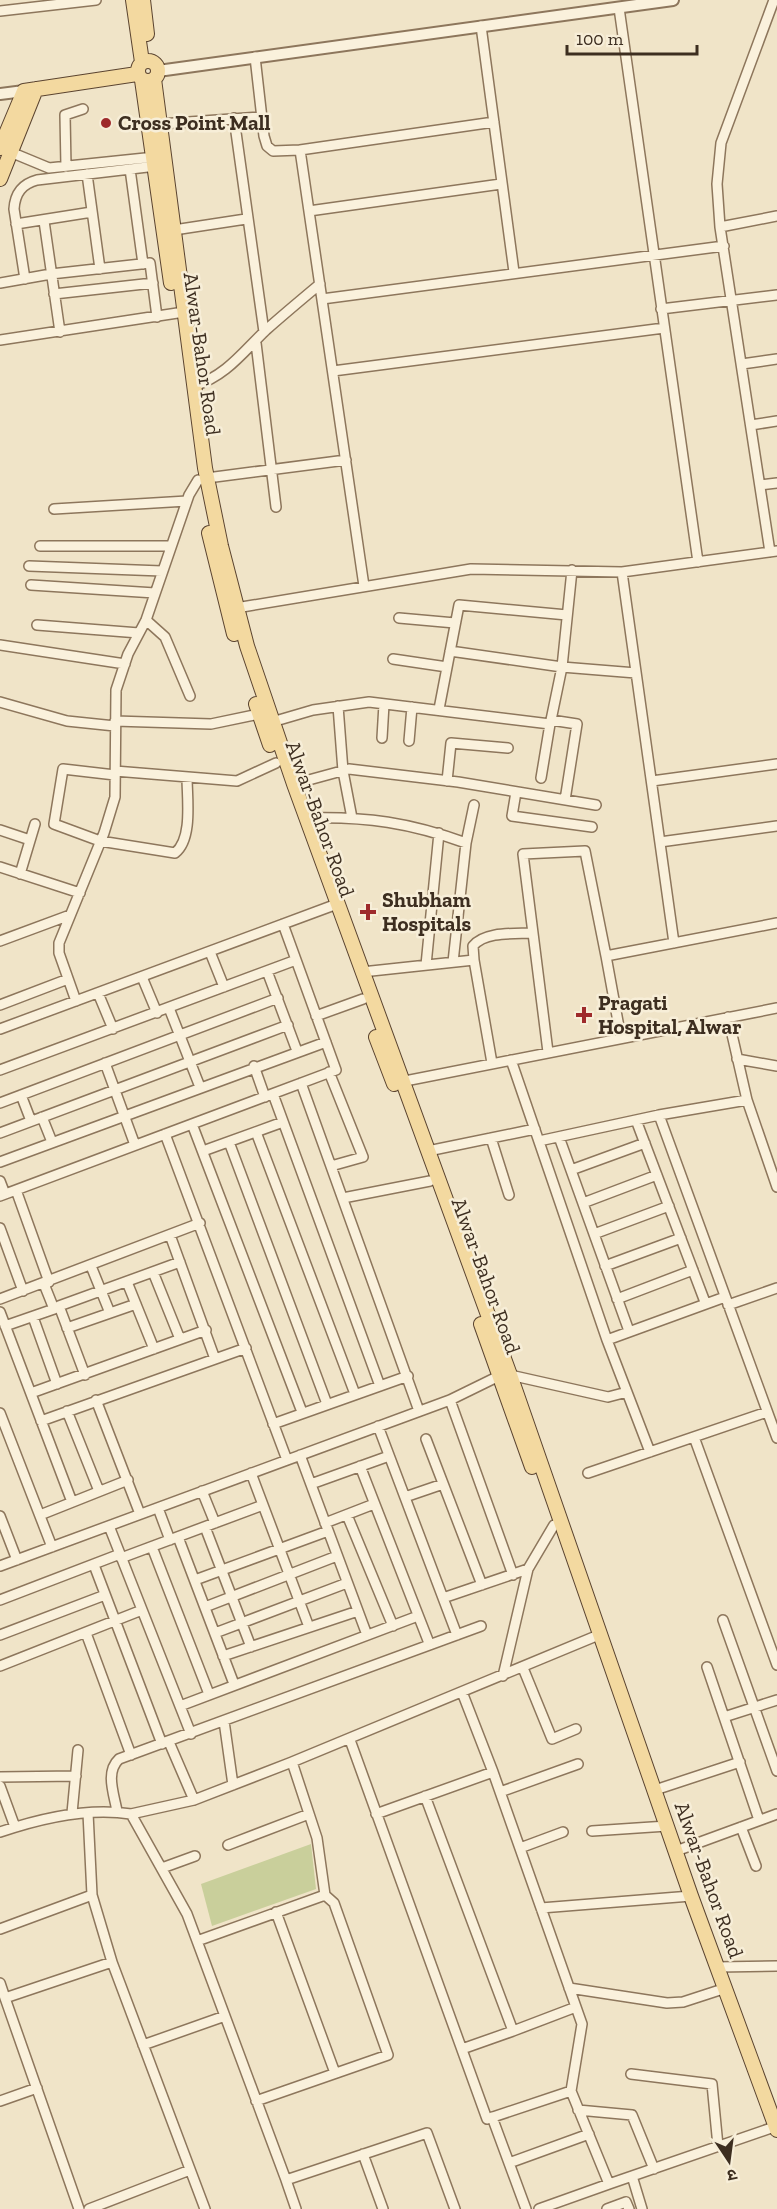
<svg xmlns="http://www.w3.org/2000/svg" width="777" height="2209" viewBox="0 0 777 2209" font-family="'Zilla Slab','Noto Sans Devanagari',serif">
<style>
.green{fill:#c9cf9b}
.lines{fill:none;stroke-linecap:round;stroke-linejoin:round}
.minor-casing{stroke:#8d765c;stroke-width:12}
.tertiary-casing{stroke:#8d765c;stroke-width:14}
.primary-casing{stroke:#5b4430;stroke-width:16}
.minor{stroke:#faf1dc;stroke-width:9}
.tertiary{stroke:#faf1dc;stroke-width:10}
.primary{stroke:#f3d9a0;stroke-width:14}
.poi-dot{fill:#9e2a2b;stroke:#f7eed8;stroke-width:2}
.labels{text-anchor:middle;stroke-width:5;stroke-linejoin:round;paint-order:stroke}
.poi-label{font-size:21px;font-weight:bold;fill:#3d2e20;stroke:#f7eed8;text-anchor:start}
.street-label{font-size:21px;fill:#3d2e20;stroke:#f7eed8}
</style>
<rect width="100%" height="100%" fill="#f0e4c8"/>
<!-- green -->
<path class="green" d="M311,1844l5,45 -104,37 -11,-42z"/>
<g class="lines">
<!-- minor casing -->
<g class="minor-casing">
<path id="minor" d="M619,8l79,554
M0,11l96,-11
M481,26l33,246
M255,57l9,79 3,10 6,5 27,-1 194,-28
M234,118l30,214
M160,124l101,-7
M300,150l64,436
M8,151l41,17 106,-11
M66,167l-1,-52 18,-6
M130,169l13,95
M87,174l13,95
M309,211l192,-27
M44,221l16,111
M16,224l76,-12
M720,227l-3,-43 4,-41 53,-143
M174,230l72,-11
M25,279l-11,-70c1,-16 8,-25 23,-29l119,-14
M0,283l51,-9 99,-11 7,54
M54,294l99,-11
M322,299l402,-53
M661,309l116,-14
M0,340l184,-28
M256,343l20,164
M742,364l35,-5
M333,371l331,-43
M194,386c32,-10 49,-34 72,-56 18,-16 36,-31 54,-46
M751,425l26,-4
M207,478l139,-18
M760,485l17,-2
M54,509l133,-8
M40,546h130
M770,552l-50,-325 57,-11
M29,566l133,5
M622,572l52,371
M31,585l124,8
M236,608l235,-39 151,3 155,-21
M399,618l56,5
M146,620l19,17 25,59
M37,625l102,8
M0,645l125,19
M450,651l112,16 74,6
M393,659l54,8
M0,702l67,19 48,5
M338,706l5,65 9,47
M439,709l20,-104 108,10
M115,721l96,3 48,-10
M272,722l41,-12 56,-8 181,22 -9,54
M382,738l2,-34
M409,741l3,-34
M115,771l122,10 39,-18
M115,775l-52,-6 -9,55 46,17 75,12c18,-14 12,-55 12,-76
M447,781l4,-38 57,5
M652,781l125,-17
M294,784l55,-15 109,13 138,23
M516,792l-4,24 80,11
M565,800l12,-76 -26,-4 11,-53 10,-97
M306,818c60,-2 105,5 160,25
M0,830l30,10
M660,842l117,-16
M0,867l80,26
M20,874l15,-50
M0,941l70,-26
M210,952l14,35
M474,960l18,103
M453,962l13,-119 8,-38
M426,965l13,-132
M267,971l30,80
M362,972l112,-12 -1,-14c12,-15 42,-12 60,-13
M142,977l15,36
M98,993l15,36
M76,1001l-17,-48v-10l45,-110 11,-36 1,-107 12,-36 18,-34 43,-125 9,-15
M0,1005l68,-26
M169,1008l31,79
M316,1016l47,-17
M728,1017l19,83 30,87
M0,1029l337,-125
M621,1038l-15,-82 171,-33
M548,1052l-25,-198 62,-3 21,105
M737,1059l40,7
M511,1060l96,280 43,112
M105,1063l30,82
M254,1066l11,31
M0,1070l296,-110
M329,1072l34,85 -32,9
M400,1082l377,-74
M301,1083l118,328
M273,1094l107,292
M21,1095l10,26
M0,1103l278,-105
M659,1115l118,323
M42,1117l10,25
M636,1120l69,182
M192,1124l110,288
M256,1132l99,262
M0,1133l288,-108
M165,1134l122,326
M559,1137l70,194
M491,1138l18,57
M539,1141l120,-26 88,-15
M229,1142l98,262
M203,1151l80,-29
M428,1151l107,-22
M0,1162l326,-120
M571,1170l74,-27
M0,1181l5,13
M16,1190l33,92
M0,1196l336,-126 -53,-146
M343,1198l87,-17
M583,1203l74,-28
M0,1228l23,63
M594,1234l75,-28
M170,1235l45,124
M91,1266l19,47
M605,1266l76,-28
M153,1272l27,67
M127,1282l27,67
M0,1299l200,-76
M617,1299l76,-29
M728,1305l49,-17
M0,1312l72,190
M33,1317l24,67
M5,1326l49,-17 -10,-25
M67,1328l69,-24
M607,1340l118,-43
M85,1375l-26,-69 121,-44
M31,1393l175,-63
M96,1400l44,114
M450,1400l63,175
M67,1411l32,80
M0,1413l52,134
M41,1421l205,-73
M273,1424l135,-48
M378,1426l79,209
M694,1437l83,228
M426,1439l56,146
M300,1455l67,180
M360,1466l69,177
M251,1473l58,154
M588,1473l179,-61
M311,1484l78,-28
M202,1491l13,32
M405,1497l38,-13
M158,1508l12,32
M40,1515l88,-35
M347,1515l46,111
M0,1516l17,44
M325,1523l49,-19
M109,1526l82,208
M205,1527l46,120
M178,1537l56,147
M152,1547l57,147
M121,1558l142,-53
M94,1565l68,179
M0,1566l450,-166 49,-24 11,-1 98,22 19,-5
M195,1580l133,-49
M443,1598l85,-29
M0,1600l120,-46
M205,1607l132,-51
M723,1620l54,151
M86,1633l45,122
M215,1633l132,-50
M0,1635l105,-40
M223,1656l135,-45
M0,1666l142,-56
M707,1667l52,153
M523,1668l29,71 24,-10
M503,1676l25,-107 26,-44
M462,1692l31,80 89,252 -11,67
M180,1706l238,-90
M724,1717l53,-17
M224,1721l9,64
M350,1740l137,379 84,-28 38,93 168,-58
M169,1742l25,58
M0,1777l76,-1
M0,1786l15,41
M655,1790l85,-28
M500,1792l78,-28
M425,1796l88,235 -51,18
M117,1811c-3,-17 -12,-39 2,-52l362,-133
M72,1813l6,-63
M88,1813l4,82 20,67
M131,1814l63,-14 98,-38
M376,1814l117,-42
M741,1827l15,39
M592,1831l75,-5
M0,1832c41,-14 88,-25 131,-18l56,100 99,266 141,-47 28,76
M228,1845l81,-31
M520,1848l43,-16
M676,1851l101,-37
M162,1868l33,-12
M541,1908l150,-12
M276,1912l59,161
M0,1929l92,-34
M197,1941l128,-46 -8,-57 -25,-76 309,-128
M717,1967l60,-1
M0,1983l5,15
M569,1988l98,15 16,-1 43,-14
M513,2031l63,-24
M143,2045l82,-29
M631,2074l81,10 6,62
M0,2101l37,-13
M256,2101l132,-46 -54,-152 -9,-8
M578,2110l54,5 22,54
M492,2117l34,92
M363,2154l20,55
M509,2163l80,-29
M632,2176l10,33
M286,2180l10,29
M79,2209l-74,-211 107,-36 93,247
M89,2209l101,-39
M539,2209l70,-25
M607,2209l19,-7 3,7"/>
</g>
<!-- tertiary casing -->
<g class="tertiary-casing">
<path id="tertiary" d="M158,71l515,-71
M0,94l24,-3"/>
</g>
<!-- primary casing -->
<g class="primary-casing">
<path id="primary" d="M133,0l9,62
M143,0l4,34
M138 71a10 10 0 1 1 20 0a10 10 0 1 1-20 0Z
M154,79l51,389 16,78 26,100 47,138 216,591 181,521 86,234
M142,80l29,203
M0,148l24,-57 113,-17
M0,179l36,-90
M209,533l25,101
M256,704l14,41
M376,1037l18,47
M481,1324l51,143"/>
</g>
<!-- minor -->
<use href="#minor" class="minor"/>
<!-- tertiary -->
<use href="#tertiary" class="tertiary"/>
<!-- primary -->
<use href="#primary" class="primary"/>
</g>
<!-- markers -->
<g class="poi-dot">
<circle cx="106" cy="123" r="6"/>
<path d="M365 903h6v6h6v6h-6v6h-6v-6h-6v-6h6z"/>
<path d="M581 1006h6v6h6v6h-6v6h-6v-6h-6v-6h6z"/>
</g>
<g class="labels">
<!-- poi labels -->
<g class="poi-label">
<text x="118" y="130">Cross Point Mall</text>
<text x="382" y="907">Shubham<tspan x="382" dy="24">Hospitals</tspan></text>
<text x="598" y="1010">Pragati<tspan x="598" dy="24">Hospital, Alwar</tspan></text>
</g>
<!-- street labels -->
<g class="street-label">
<text transform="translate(202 354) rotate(82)" y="7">Alwar-Bahor Road</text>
<text transform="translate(320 819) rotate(70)" y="7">Alwar-Bahor Road</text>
<text transform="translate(486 1276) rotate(70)" y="7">Alwar-Bahor Road</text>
<text transform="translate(709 1880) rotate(70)" y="7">Alwar-Bahor Road</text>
</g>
</g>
<!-- north arrow -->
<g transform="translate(729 2161) rotate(167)" stroke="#f7eed8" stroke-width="4.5" paint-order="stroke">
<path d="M0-4.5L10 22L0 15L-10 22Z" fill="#3d2e20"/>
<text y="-9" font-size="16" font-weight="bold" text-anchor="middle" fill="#3d2e20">उ</text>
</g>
<!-- scale -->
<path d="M567 45v9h130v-9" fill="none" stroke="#3d2e20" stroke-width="3"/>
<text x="576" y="45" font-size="18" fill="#3d2e20" stroke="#f7eed8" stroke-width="4.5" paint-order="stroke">100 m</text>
</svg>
